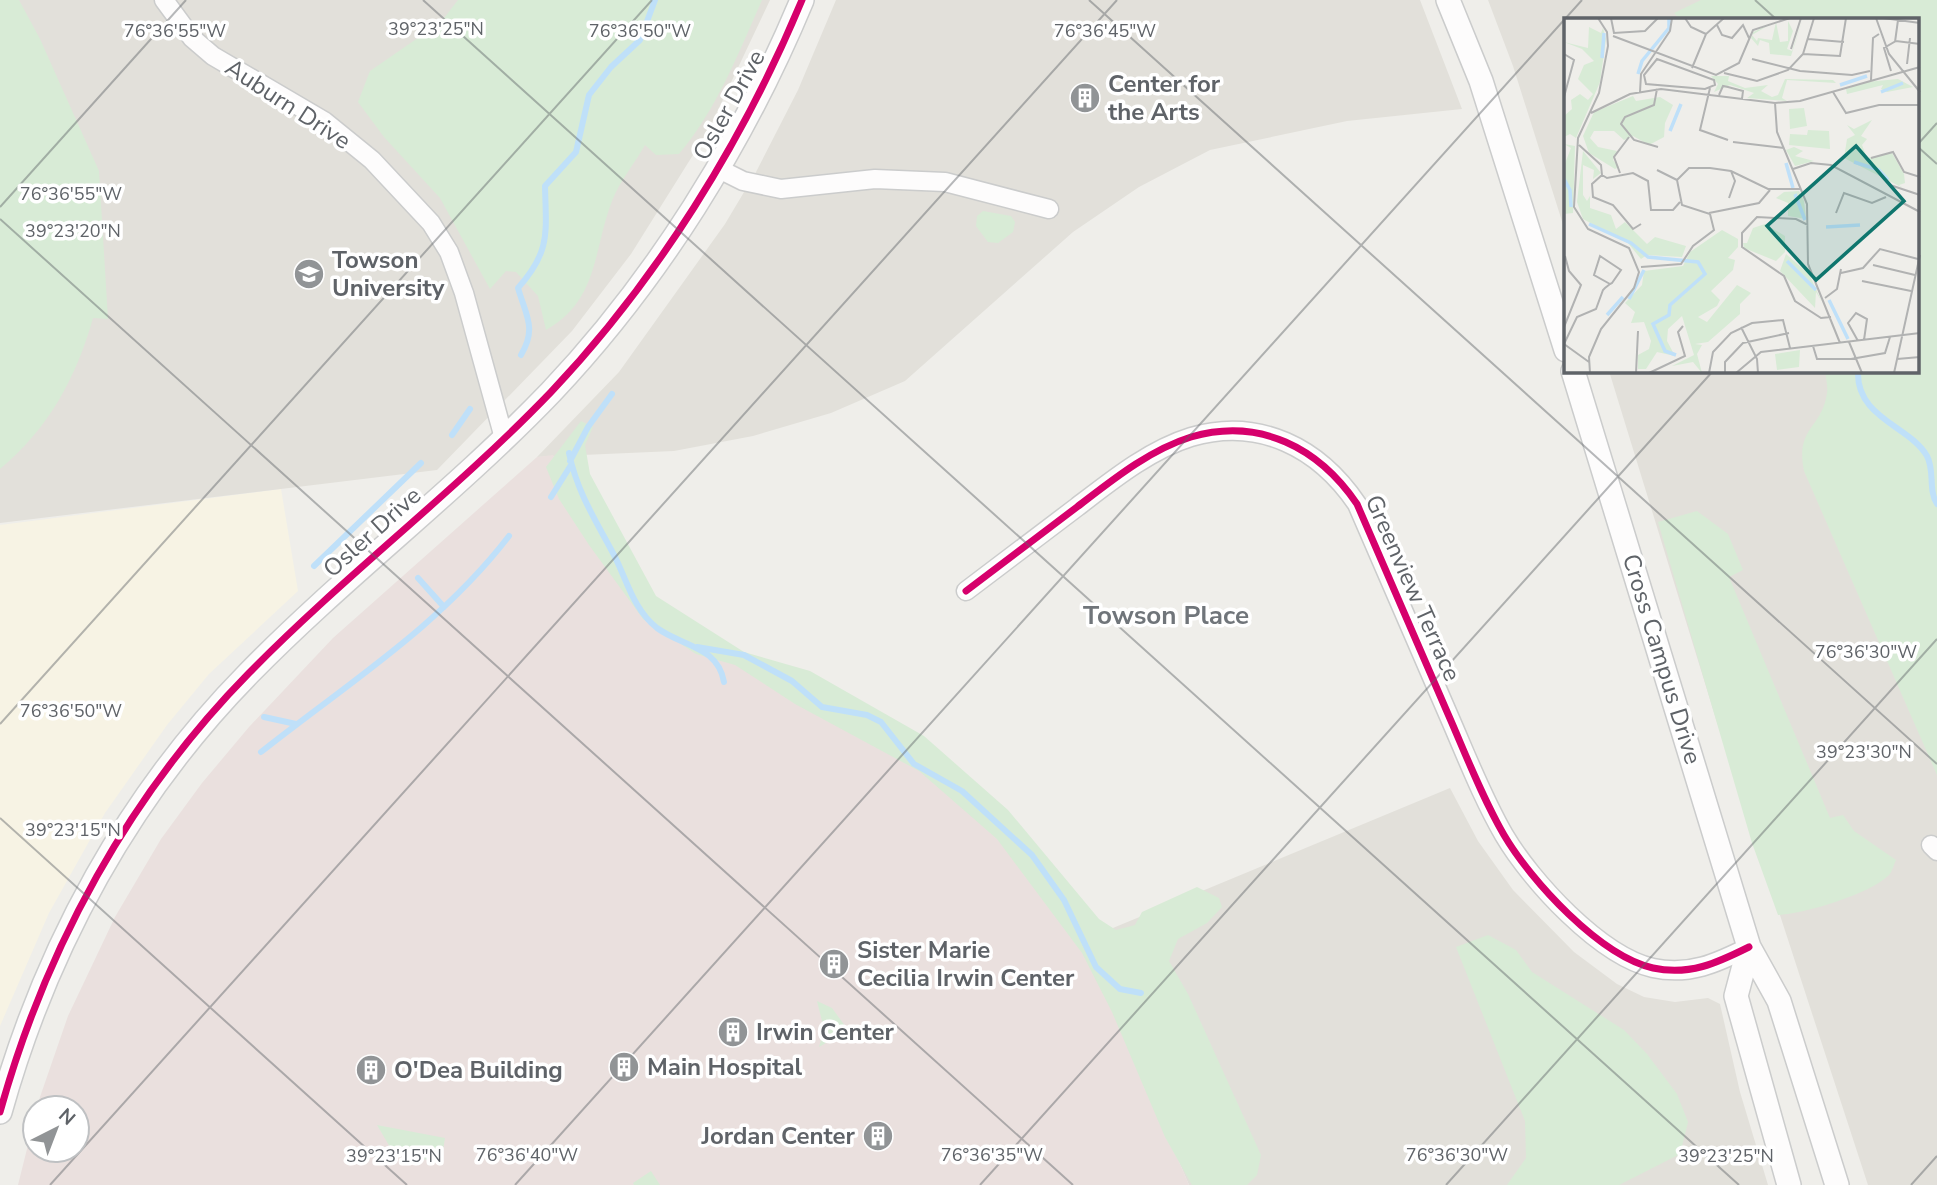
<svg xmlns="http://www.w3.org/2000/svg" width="1937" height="1185" viewBox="0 0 1937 1185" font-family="'Nunito Sans',sans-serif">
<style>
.commercial{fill:#f7f3e4}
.education{fill:#e2e0da}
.medical{fill:#eae0de}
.green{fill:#d8ebd6}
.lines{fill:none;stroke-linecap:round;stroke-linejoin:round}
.stream{stroke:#bfe0f9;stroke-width:6}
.minor-casing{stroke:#cbcccc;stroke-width:21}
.tertiary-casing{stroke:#cbcccc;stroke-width:26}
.minor{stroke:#fdfcfc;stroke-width:18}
.tertiary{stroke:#fdfcfc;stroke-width:23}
.cycleway-casing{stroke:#fff;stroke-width:11}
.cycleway{stroke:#d6006c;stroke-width:7}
.ticks{fill:none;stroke:#5f6368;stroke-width:2;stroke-opacity:0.45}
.labels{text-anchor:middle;stroke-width:7;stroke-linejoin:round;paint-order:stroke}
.poi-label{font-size:24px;font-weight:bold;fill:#5f6368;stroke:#fff;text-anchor:start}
.street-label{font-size:24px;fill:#5f6368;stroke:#fff}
.neighbourhood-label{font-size:26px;font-weight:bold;fill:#70757a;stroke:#fff}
.inset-river{fill:none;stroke:#bfe0f9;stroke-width:3.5}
.inset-road{fill:none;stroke:#b1b2b2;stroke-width:2}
.view{fill:#0f766e;fill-opacity:0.15;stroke:#0f766e;stroke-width:3.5}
.inset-edge{fill:none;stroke:#5f6368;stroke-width:3.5}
.ticks-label{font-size:18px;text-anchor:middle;fill:#5f6368;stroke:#fff;stroke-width:7;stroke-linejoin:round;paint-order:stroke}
</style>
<rect width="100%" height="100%" fill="#efeeea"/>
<!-- commercial -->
<path class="commercial" d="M281,489l17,102 -89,83 -42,51 -62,88 -56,100 -49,113v-501z"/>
<!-- education -->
<path class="education" d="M0,0h770l-62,131 -77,123 -59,77 -135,139 -437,53z
M836,0h584l42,109 -115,12 -137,29 -71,37 -66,45 -168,149 -74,32 -78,23 -79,15 -137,6 82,-85 106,-148 31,-52 42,-82z
M1488,0h449v1185h-69l-1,-3 -151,-463 -107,-348h309v-352h-352v215l-53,-168z
M1450,788l28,53 35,49 61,62 43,32 27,13 31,5 33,-4 12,6 20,88 28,93h-579l-105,-245z"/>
<!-- medical -->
<path class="medical" d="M553,455l96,154 338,194 97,137 105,245h-1171l17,-68v33h42v-42h-40l3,-11 28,-81 47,-99 46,-78 41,-56 47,-56 84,-89 204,-181z"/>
<!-- green -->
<path class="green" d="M0,0h19l21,39 59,132 9,148 -15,-1c-17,60 -44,110 -93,151z
M458,0h304c-24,54 -45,109 -83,154l-23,1 -11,-10c-10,18 -26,37 -33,56 -19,49 -13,99 -66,129l-8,-34 -22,-24 -10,-1 -16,18 -50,-91 -56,-61 -26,-35 12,-31 71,-49z
M1701,0h236v775l-133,-304c-9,-44 18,-42 23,-78 1,-6 -1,-15 -2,-22h93v-352h-238l-6,-6z
M983,211l28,5 4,6 -2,10 -15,11 -10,-1 -12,-16 1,-10z
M581,421l12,6 -8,18 5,29 66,122 88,56 66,19 114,65 84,74 91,109 17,11 19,-5 7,-13 55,-25 22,11 3,9 -15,16 -29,16 -9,22 19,33 73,161 -4,20 -10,10h-55l-27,-48 -53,-125 -30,-59 -85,-114 -78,-68 -124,-67 -60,-39 -39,-11 -53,-35 -54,-74 -30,-46 -13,-32z
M1697,511l31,23 15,36 -14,7 101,241 13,-3 11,16 42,29c-2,4 -4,12 -7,15 -19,19 -85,39 -111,40l-26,-72 -94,-321z
M1488,935l28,15 16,22 92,58 23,24 30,40 11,28 -8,32 -61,31h-112l19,-27 -1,-37 -69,-174z
M817,1001l15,7 16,22 -29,17 5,-18z
M377,1125l68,13 -4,24 -47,-8z
M651,1171l9,14h-26l-1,-2z"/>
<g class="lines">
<!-- stream -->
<path class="stream" d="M521,355c16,-27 5,-39 -3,-67 33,-37 28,-55 27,-102l31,-34 13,-57 22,-28 29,-27 15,-40
M1858,371c-2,47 52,55 69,85 8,15 1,34 10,48
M452,435l18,-26
M569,453c8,39 27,68 45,102 13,25 19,54 43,73 24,18 61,18 67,54
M570,461l18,-34 24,-33
M551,497l20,-32
M314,566l107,-103
M418,578l26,29
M697,647l47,8 48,26 30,26 45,8 14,7 33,42 48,27 70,64 32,45 32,67 24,22 21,4
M264,717l32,7
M261,752c87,-69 179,-126 248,-216"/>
<!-- minor casing -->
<g class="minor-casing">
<path id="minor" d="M164,0l28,38 21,18 111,65 48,39 59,63 18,29 15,41 40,145
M717,168l26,13 38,8 94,-10 70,3 104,27
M966,591c37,-28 74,-56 111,-84 34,-26 72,-57 114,-70 69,-20 128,11 166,67 30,70 61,140 91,210 18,41 34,83 56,121 27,46 96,121 149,133 36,8 64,-5 96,-21
M1931,845l6,6"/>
</g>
<!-- tertiary casing -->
<g class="tertiary-casing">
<path id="tertiary" d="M1448,0l33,81 85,269
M1573,371l176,576 30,54 58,184
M1749,947l-13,49 53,189
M0,1112c46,-165 129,-317 249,-439 96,-98 207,-182 302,-281 106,-112 192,-250 251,-392"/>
</g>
<!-- minor -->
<use href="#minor" class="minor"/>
<!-- tertiary -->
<use href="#tertiary" class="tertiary"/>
<!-- cycleway casing -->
<g class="cycleway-casing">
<path id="cycleway" d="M966,591c37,-28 74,-56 111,-84 34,-26 72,-57 114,-70 69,-20 128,11 166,67 30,70 61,140 91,210 18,41 34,83 56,121 27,46 96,121 149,133 36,8 64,-5 96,-21
M0,1112c46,-165 129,-317 249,-439 96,-98 207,-182 302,-281 106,-112 192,-250 251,-392"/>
</g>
<!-- cycleway -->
<use href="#cycleway" class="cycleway"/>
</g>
<!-- ticks -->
<path class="ticks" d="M423,0l1316,1185M1089,0l848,764M1755,0l21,19M1918,144l19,-21M1918,147l19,17M0,207l186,-207M0,219l1073,966M0,724l652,-724M0,818l407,367M50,1185l1067,-1185M515,1185l1067,-1185M980,1185l733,-814M1446,1185l491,-546M1911,1185l26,-29"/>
<!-- icons -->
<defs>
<g id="building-disc" transform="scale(1.575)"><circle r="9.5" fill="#919496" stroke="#fff"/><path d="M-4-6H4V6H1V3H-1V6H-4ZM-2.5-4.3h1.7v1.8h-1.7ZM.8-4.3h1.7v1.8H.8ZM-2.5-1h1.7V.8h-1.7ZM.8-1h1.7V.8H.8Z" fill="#fff"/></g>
<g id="university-disc" transform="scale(1.575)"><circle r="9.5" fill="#919496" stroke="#fff"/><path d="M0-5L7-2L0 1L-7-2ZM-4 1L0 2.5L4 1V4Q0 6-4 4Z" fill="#fff"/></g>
</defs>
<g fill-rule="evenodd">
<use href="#building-disc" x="1085" y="98"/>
<use href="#university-disc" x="309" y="274"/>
<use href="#building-disc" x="834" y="964"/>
<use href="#building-disc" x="733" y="1032"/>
<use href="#building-disc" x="624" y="1067"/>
<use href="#building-disc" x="371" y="1070"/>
<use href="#building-disc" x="878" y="1136"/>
</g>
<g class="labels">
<!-- poi labels -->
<g class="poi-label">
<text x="1108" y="92">Center for<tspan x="1108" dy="28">the Arts</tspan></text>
<text x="332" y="268">Towson<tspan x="332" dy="28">University</tspan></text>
<text x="857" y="958">Sister Marie<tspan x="857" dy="28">Cecilia Irwin Center</tspan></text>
<text x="756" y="1040">Irwin Center</text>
<text x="647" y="1075">Main Hospital</text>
<text x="394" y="1078">O'Dea Building</text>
<text x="855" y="1144" text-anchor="end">Jordan Center</text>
</g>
<!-- street labels -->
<g class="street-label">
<text transform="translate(288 104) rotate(33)" y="8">Auburn Drive</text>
<text transform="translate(729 105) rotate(-61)" y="8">Osler Drive</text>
<text transform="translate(372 532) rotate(-42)" y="8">Osler Drive</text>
<text transform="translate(1413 588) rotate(66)" y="8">Greenview Terrace</text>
<text transform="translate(1662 659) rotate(73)" y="8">Cross Campus Drive</text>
</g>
<!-- neighbourhood labels -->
<g class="neighbourhood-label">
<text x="1166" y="624">Towson Place</text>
</g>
</g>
<!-- overview -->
<g transform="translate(1564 18)">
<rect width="355" height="355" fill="#efeeea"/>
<path d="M239,0l-12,38 -21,-2 -1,-11 -9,-3 -2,6 -7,-8 2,-6 16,-7 -17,10 5,6 1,-3 14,2 4,-18 4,20 8,-1v-20l5,10 -6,18 5,2zM25,9l12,6 2,-5 3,11 -6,43 -24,56 -6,-4 -6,3v-21l8,-7 -1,-9 9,-6 8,6 5,-6 -15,-15 6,-14 10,-4 -12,-12 -18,-7 24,6zM147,58h18l-1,5 17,7 23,-3 -7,6 11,6 6,-2 7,-16 48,1 3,3 -49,-3 -5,18 5,3 -40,-3 7,-5 -24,-8 -16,7 4,-8zM334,61l15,8 -26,5 -6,-3 2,-4 -36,9 -1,-5 20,-7zM69,78l3,5 24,-4 13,8 -8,18 -1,14 -15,8 -16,-9 -9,4 -10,-9h-20l-4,7 8,9 19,4 -4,9 6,7 -4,2 -26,-16 -6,-17 11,-24zM240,90l3,18 -17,3 -1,-20zM308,102l-11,16 6,3 -5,6 5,13 25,-5 12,21 1,9 -6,2 4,3 -59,-30 3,-19 8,-4 -8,-10 7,4zM244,112l21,1 1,18 -41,-4 1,-11 17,1zM0,126l11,2 -2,67 -9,1v-48l7,-18zM230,129l9,4 -8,5 19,5 -19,5 -9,-16zM19,133l18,22 -8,6 1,-9 -11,-5v30l4,6 3,-5v12l21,7 5,14 9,-7 22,22 8,-7 31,9 -4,11 -35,-2 -6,4 -13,-16 -45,-24 -6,-17zM235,173l5,10 2,18 -18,-3v-13l-12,-5 8,-6zM201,206l20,12v16l-9,9 -32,-13 -1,-5h4l6,-15zM158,212l16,9v8l-10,11 7,2 -2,10 -22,21 9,9 -3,6 -19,11 9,5 30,-37 14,8 -11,11v10l-32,28 -13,2 7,1 -5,9 5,19 -9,-11 -21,4 22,-11 -12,-39 -14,13 -1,12 8,15 -18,-4 -11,17h-8v-14l11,-6 2,-8 -7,-19 -13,1 4,-11 -10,-9 17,-18 2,-14 39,-5 7,-14zM222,236l23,20 13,28 -6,-10 -1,16 -35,-37zM236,332l-1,17 -22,3 -2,-16z" fill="#d8ebd6"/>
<path class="inset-river" d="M38,40l2,-25M74,56l4,-13 27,-33v-10M276,67l27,-9M317,74l22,-9M106,113l11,-27M290,144l25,8 9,10M222,145l7,25M0,161l6,11 1,17M231,176l10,26M25,206l42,19 17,14 50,5 7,12 -35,31 -1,10 -16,9 12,27 11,4M262,209l34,-2M223,243l29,29M65,281l15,-29M265,282l19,39M43,297l16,-18"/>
<path class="inset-road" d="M47,0l3,15 31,-2 13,-13M121,0l6,9 15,7M312,0l13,36 31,38M319,0l37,5M153,7l5,10 10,3 11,-13 6,13M49,18l103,39 23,-12 14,-33 37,-12M244,21l36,3M331,24l3,-22M227,31l10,-31M0,36l10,6 -10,37M239,36l37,2 6,-38M93,41l57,21 1,5 -10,4 -59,-5 -2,-9zM188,41l48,12 52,4 18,-4M343,46l3,-26M128,50l14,-34 18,-16M327,53l-7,-23 12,-7 24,3M160,55l33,8 31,-11 15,-16 11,-36M307,62l2,-42 6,-4M146,70l-10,42 28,10M93,71l-3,16 -29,12 -4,7 13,16 24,7M76,74l1,-18 29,-43 2,-13M269,74l13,21 33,-8h41M155,77l4,-9 5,1 15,4 -1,8M211,85l2,29 30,72 1,60 32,79M27,95l39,-19 31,-5 114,14 25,-2 120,-34M169,124l51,6M15,127l22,20 1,10M307,140l22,-6 11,20 16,5M229,151l18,-6 20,2 89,47M93,152l20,10M56,155l-6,-16 15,-20M38,157l5,3 26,-5 15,8 3,29h22l7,-8M38,157l-10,9 1,13 20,8 20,24 8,-5M113,162l12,-12h21l21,3 37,18h33M326,167l30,10M165,180l6,-17 -4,-10M145,195l50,-10 11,-13M272,195l8,-20 28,10 14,-6M244,207l-12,-6 -39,-2 -15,16v14l42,29 11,25 26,17 10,-1M309,247l42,10M77,249l40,-3 12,-18 21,-16 -4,-16 -28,-9 -5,-25M277,255l22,-5 17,-19 38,10M298,263l49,10M261,280l12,-9 4,-20M0,309l17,-42 -12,-14 -4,-15M177,309l16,32 1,14M294,323l-10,-18 8,-10 11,6 -3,21M285,324l13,31M0,326l13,-27 19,-8 7,-19 2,-2 5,-4 2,-1 9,-13 -21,-14 -6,19 16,9M0,326l25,18M249,328l4,13h34l34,-6 5,-16M333,341l23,-2M26,355l-1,-16 12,-28 33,-41 5,-16 -10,-24 -41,-19 -14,-22 4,-69 21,-45 9,-47 -1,-14 -9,-14M72,355l2,-42M85,355l36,-17 -7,-24 5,-6M145,355l4,-21 18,-19 21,-10 31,-3 7,28M161,355v-11l18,-19 46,-10M172,355l25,-21 159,-19M330,355l26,-118"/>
<path class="view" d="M292,128l48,55 -88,79 -49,-54z"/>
<rect width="355" height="355" class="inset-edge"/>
</g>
<g class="ticks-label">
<text x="436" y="35">39°23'25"N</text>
<text x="175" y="37">76°36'55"W</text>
<text x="640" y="37">76°36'50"W</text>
<text x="1105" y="37">76°36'45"W</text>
<text x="71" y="200">76°36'55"W</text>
<text x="73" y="237">39°23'20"N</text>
<text x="1866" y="658">76°36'30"W</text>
<text x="71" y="717">76°36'50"W</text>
<text x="1864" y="758">39°23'30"N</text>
<text x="73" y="836">39°23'15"N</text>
<text x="527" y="1161">76°36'40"W</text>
<text x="992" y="1161">76°36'35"W</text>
<text x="1457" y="1161">76°36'30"W</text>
<text x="394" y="1162">39°23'15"N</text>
<text x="1726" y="1162">39°23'25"N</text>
</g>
<!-- north arrow -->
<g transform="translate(56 1129) rotate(42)"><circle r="33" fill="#ffffff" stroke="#bfc1c3" stroke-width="2"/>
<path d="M0-5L12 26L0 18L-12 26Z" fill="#919496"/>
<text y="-10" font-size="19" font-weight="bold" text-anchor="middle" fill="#5f6368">N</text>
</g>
</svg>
